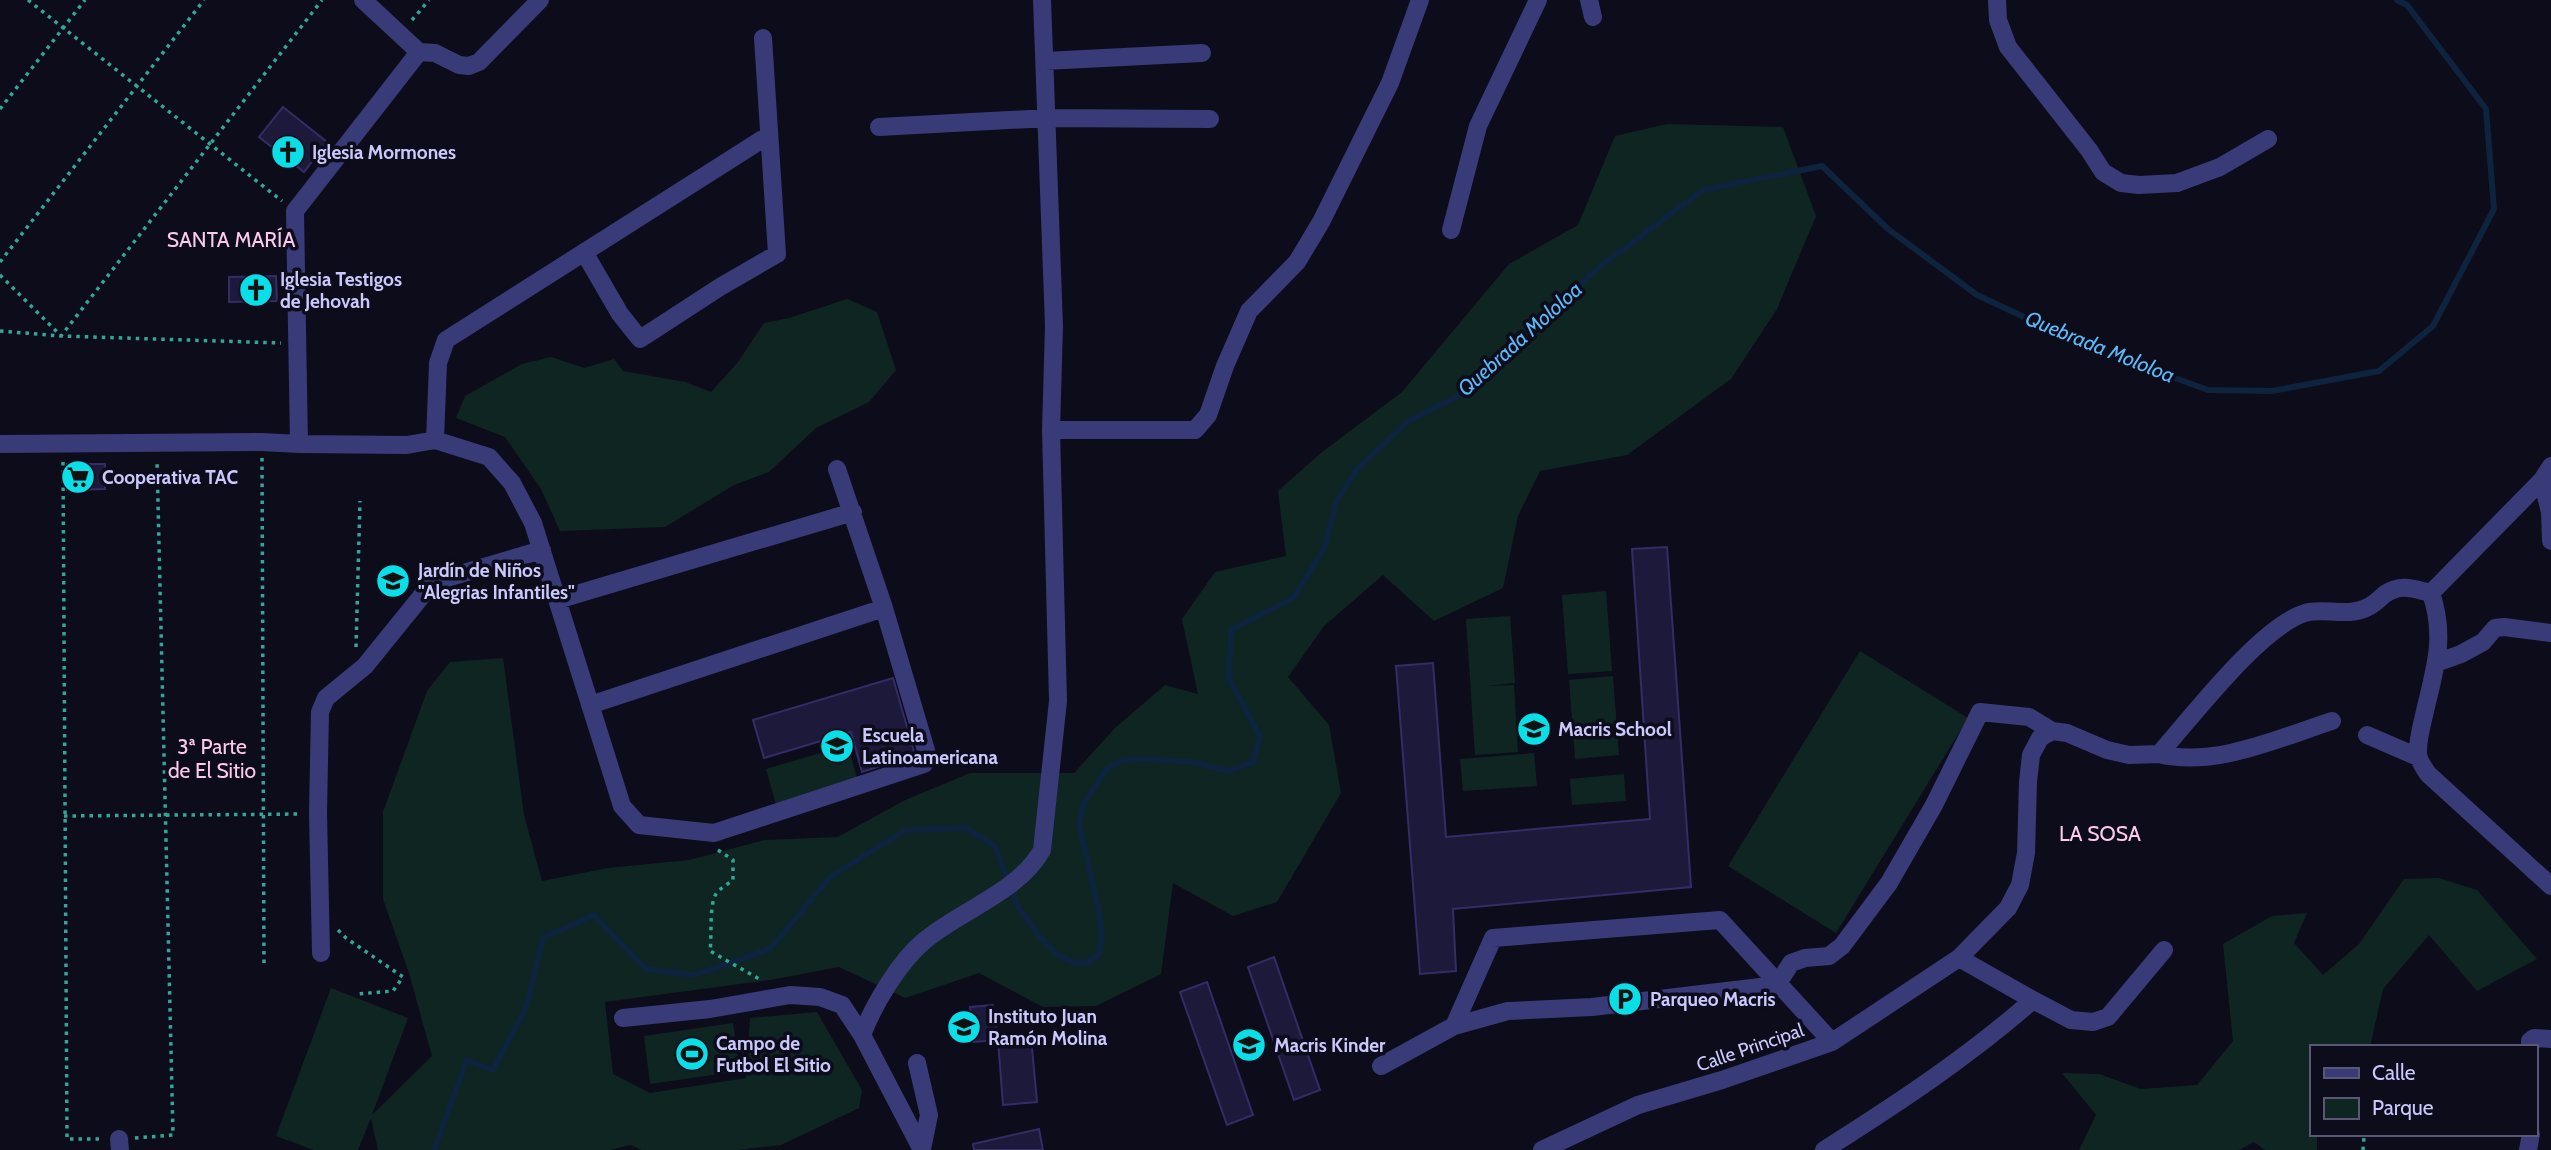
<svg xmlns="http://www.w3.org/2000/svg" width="2551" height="1150" viewBox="0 0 2551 1150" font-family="Cabin,sans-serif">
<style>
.green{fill:#0f2522}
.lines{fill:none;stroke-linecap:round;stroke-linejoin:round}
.stream{stroke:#0d233e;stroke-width:6}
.building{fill:#1d193b;stroke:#332c66;stroke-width:2}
.path{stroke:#31a798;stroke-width:3.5;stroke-dasharray:3.5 5;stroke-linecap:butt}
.minor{stroke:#393a78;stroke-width:18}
.labels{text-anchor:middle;stroke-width:7;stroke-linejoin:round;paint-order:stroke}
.poi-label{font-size:19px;font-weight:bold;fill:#cbc8fd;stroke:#0d0c1b;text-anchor:start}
.street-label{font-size:19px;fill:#cbc8fd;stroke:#0d0c1b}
.neighbourhood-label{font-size:21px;fill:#fdcaee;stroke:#0d0c1b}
.water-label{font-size:21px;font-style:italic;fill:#5bb9f8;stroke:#0d0c1b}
</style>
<rect width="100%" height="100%" fill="#0d0c1b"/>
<!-- green -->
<path class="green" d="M1667,124l116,3 33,89 -39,93 -46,70 -104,76 -87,16 -22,45 -15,72 -69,33 -51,-46 -59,51 -36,51 41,48 12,68 -64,109 -44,14 -60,-33 -12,91 -65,32 -53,1 -64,-34 -74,25 -66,-31 -69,13 -165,22 8,72 37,19 96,-15 4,-60 67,-6 45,78 -3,18 -78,37 -44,5h-95l-12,-5 -20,5h-232l-7,-32 -13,32h-44l-38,-14 55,-148 77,30 -36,97 60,-59 -23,-83 -26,-74v-87l44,-121 23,-29 53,-4 21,157 18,66 66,-13 81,-8 76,-20 73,-3 65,-36 67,-28h104l41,-45 50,-43 33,9 -16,-75 33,-47 71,-16 -8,-65 44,-39 80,-60 107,-128 69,-39 37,-89z
M847,299l30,13 19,58 -27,32 -53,26 -47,44 -35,13 -69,42 -105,4 -19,-42 -36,-52 -49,-19 9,-22 57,-32 29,-7 33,11 30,-9 9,12 62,11 26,10 27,-30 26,-39 25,-5z
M1606,591l6,80 -44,3 -6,-79z
M1510,616l5,67 -30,3 29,-1 4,67 -43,3 -9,-136z
M1860,651l108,67 -132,215 -108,-67z
M1613,676l6,79 -44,4 -6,-79z
M848,745l10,37 -82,23 -10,-36z
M1534,753l3,33 -74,5 -3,-32z
M1624,774l2,27 -54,4 -2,-26z
M2439,878l38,12 60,69 -60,32 -48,-56 -46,54 -13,58h-59v87h6v16h-52l-11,-8 -15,8h-160l17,-35 -34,-42 37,1 42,15 56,-4 36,-44 -10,-97 49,-28 35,-3 -13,30 29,32 36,-31 45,-65z
M733,1023l7,48 -90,13 -6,-48z"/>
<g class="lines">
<!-- stream -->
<path class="stream" d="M434,1150l33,-90 26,10 33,-62 17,-70 51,-23 52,54 48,6 76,-26 61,-73 75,-46 60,-2 29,18 23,61 22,30 18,18 15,7 14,1 12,-9 3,-17 -3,-26 -20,-87 4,-19 24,-37 17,-8 23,-1 47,3 34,9 25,-9 7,-26 -31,-57 2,-49 62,-32 31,-49 12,-47 21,-33 50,-47 49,-25 142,-129 105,-78 119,-24 66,63 89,66 107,50 124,45 64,1 107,-20 54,-45 61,-117 -8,-100 -79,-104 -10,-5"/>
</g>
<!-- building -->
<path class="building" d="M283,107l44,35 -23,30 -45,-35z
M276,276l1,25 -48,1v-25z
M67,464h38v25l-38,1z
M1667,547l24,340 -238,22 3,62 -36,3 -24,-308 37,-3 13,174 204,-18 -18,-270z
M893,678l22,77 -53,17 -11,-40 -87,26 -11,-38z
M1274,957l46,133 -26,10 -46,-133z
M1207,982l46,133 -26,10 -47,-133z
M993,1005l5,35 -24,2 -4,-35z
M1031,1037l6,65 -34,3 -5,-65z
M1039,1129l4,21h-69l-1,-6z"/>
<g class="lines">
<!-- path -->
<path class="path" d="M28,0l254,201
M412,20l17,-20
M0,109l85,-109
M0,262l204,-262
M0,275l61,61 261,-336
M0,331l61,5 220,7
M262,458l2,507
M63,462l4,677h36
M356,647l4,-146
M64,816l236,-2
M718,850l15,10v20c-5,4 -14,9 -17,14 -7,10 -4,43 -6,57l51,29
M338,930l8,8 57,39 -10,14 -35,3
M135,1138l38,-3 -16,-675
M2363,1150l1,-13 5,-3"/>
<!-- minor -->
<path class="minor" d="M363,0l56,52 16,1 24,12 10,1 10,-4 61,-62
M1042,0l12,326 -3,104
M1589,0l4,17
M1997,0l1,20 10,27 81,103 14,22 18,11 18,2 38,-2 43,-16 48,-28
M1045,61l157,-8
M879,127l168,-9 163,1
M1451,230l27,-104 60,-126
M584,252l36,62 20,25 80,-52 57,-33 -14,-216
M435,440l3,-77 8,-23 323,-205
M0,444l262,-2 37,2 108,1 28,-5 54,17 23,26 21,40 89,283 17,19 75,8 210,-69 4,-7 -44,-149 -47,-139
M299,444l-4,-233 124,-159
M2542,480l8,32 1,29
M2431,593c15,44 4,75 -6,118 -3,14 -8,29 -7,44 1,6 6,13 10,19l123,112
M2431,593l111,-113 9,-14
M557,600l296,-88
M2436,663l25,-9 22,-12 12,-14 9,-1 47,6
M590,705l294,-97
M2367,735l51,22
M2159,754c56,14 120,-16 173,-33
M321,953l-3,-140 2,-101 6,-14 39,-32 68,-84 109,-32
M2033,1000l38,20 22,2 15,-5 56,-67
M623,1018l87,-9 80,-14 30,2 22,8 20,30 60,115
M1454,1026l54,-15 84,-4 185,-22 14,-22 14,-5 24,-2 13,-10 47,-63 45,-78 46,-93 49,5 23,14
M862,1035c12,-31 37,-73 62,-94 35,-30 95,-49 118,-91l16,-149 -7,-271h144l13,-15 17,-49 24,-55 48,-49 24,-40 69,-139 30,-83
M2530,1047v-6l4,-3 17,1
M917,1063l12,52 -7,34
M1381,1066l73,-40 39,-88 227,-18 112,122
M119,1139l1,11
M1542,1150l96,-45 84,-25 110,-38 127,-84 49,-50 12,-23 6,-32 2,-71 3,-27 9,-17 12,-7 15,2 40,17 22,5 30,-1c33,-37 101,-127 146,-141 17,-6 43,5 63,-6 7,-3 12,-9 17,-13 16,-11 29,-5 46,-1
M1824,1150c73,-46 144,-93 209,-150l-74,-42
M2528,1150l3,-16"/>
</g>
<!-- icons -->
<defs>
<g id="church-disc" transform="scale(1.75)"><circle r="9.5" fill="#0adfe7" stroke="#0d0c1b"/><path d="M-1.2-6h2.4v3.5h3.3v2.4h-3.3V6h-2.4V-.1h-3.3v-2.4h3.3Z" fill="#111"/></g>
<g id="supermarket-disc" transform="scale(1.75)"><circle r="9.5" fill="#0adfe7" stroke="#0d0c1b"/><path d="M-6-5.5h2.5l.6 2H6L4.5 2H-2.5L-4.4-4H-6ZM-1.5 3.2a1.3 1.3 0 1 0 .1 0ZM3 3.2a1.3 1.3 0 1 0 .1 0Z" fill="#111"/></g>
<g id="school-disc" transform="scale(1.75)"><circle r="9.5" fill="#0adfe7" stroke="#0d0c1b"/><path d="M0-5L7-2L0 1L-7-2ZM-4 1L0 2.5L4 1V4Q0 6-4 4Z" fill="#111"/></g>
<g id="parking-disc" transform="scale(1.75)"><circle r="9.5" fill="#0adfe7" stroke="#0d0c1b"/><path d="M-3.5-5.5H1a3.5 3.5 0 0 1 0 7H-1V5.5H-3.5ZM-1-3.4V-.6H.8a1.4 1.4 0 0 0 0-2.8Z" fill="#111"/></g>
<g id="stadium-disc" transform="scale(1.75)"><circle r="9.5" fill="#0adfe7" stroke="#0d0c1b"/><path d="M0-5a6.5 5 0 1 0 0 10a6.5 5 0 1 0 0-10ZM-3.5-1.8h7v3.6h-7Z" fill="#111"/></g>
</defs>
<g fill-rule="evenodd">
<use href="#church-disc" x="288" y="152"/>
<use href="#church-disc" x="256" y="290"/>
<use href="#supermarket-disc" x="78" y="477"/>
<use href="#school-disc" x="393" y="581"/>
<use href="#school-disc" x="1534" y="729"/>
<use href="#school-disc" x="837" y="746"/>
<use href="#parking-disc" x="1625" y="999"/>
<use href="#school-disc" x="964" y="1027"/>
<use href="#school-disc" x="1249" y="1045"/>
<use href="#stadium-disc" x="692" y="1054"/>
</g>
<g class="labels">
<!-- poi labels -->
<g class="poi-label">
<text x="312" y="159">Iglesia Mormones</text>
<text x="280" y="286">Iglesia Testigos<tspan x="280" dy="22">de Jehovah</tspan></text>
<text x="102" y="484">Cooperativa TAC</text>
<text x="418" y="577">Jardín de Niños<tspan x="418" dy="22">"Alegrias Infantiles"</tspan></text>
<text x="1558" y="736">Macris School</text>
<text x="862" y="742">Escuela<tspan x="862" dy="22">Latinoamericana</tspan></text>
<text x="1650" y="1006">Parqueo Macris</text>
<text x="988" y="1023">Instituto Juan<tspan x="988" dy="22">Ramón Molina</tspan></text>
<text x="716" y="1050">Campo de<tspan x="716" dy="22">Futbol El Sitio</tspan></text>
<text x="1274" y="1052">Macris Kinder</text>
</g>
<!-- street labels -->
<g class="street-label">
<text transform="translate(1750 1047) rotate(-19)" y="7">Calle Principal</text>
</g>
<!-- neighbourhood labels -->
<g class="neighbourhood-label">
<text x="231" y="247">SANTA MARÍA</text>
<text x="212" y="754">3ª Parte<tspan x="212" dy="24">de El Sitio</tspan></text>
<text x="2100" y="841">LA SOSA</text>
</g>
<!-- water labels -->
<g class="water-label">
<text transform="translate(1520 339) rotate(-42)" y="7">Quebrada Mololoa</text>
<text transform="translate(2100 347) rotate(22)" y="7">Quebrada Mololoa</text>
</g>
</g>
<!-- legend -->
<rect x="2310" y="1045" width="228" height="91" fill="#0d0c1b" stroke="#595775" stroke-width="2"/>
<rect x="2324" y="1068" width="35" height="10" fill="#393a78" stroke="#595775" stroke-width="2"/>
<text x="2372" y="1080" font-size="21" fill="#cbc8fd">Calle</text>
<rect x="2324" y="1098" width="35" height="21" fill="#0f2522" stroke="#595775" stroke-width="2"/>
<text x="2372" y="1115" font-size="21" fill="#cbc8fd">Parque</text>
</svg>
